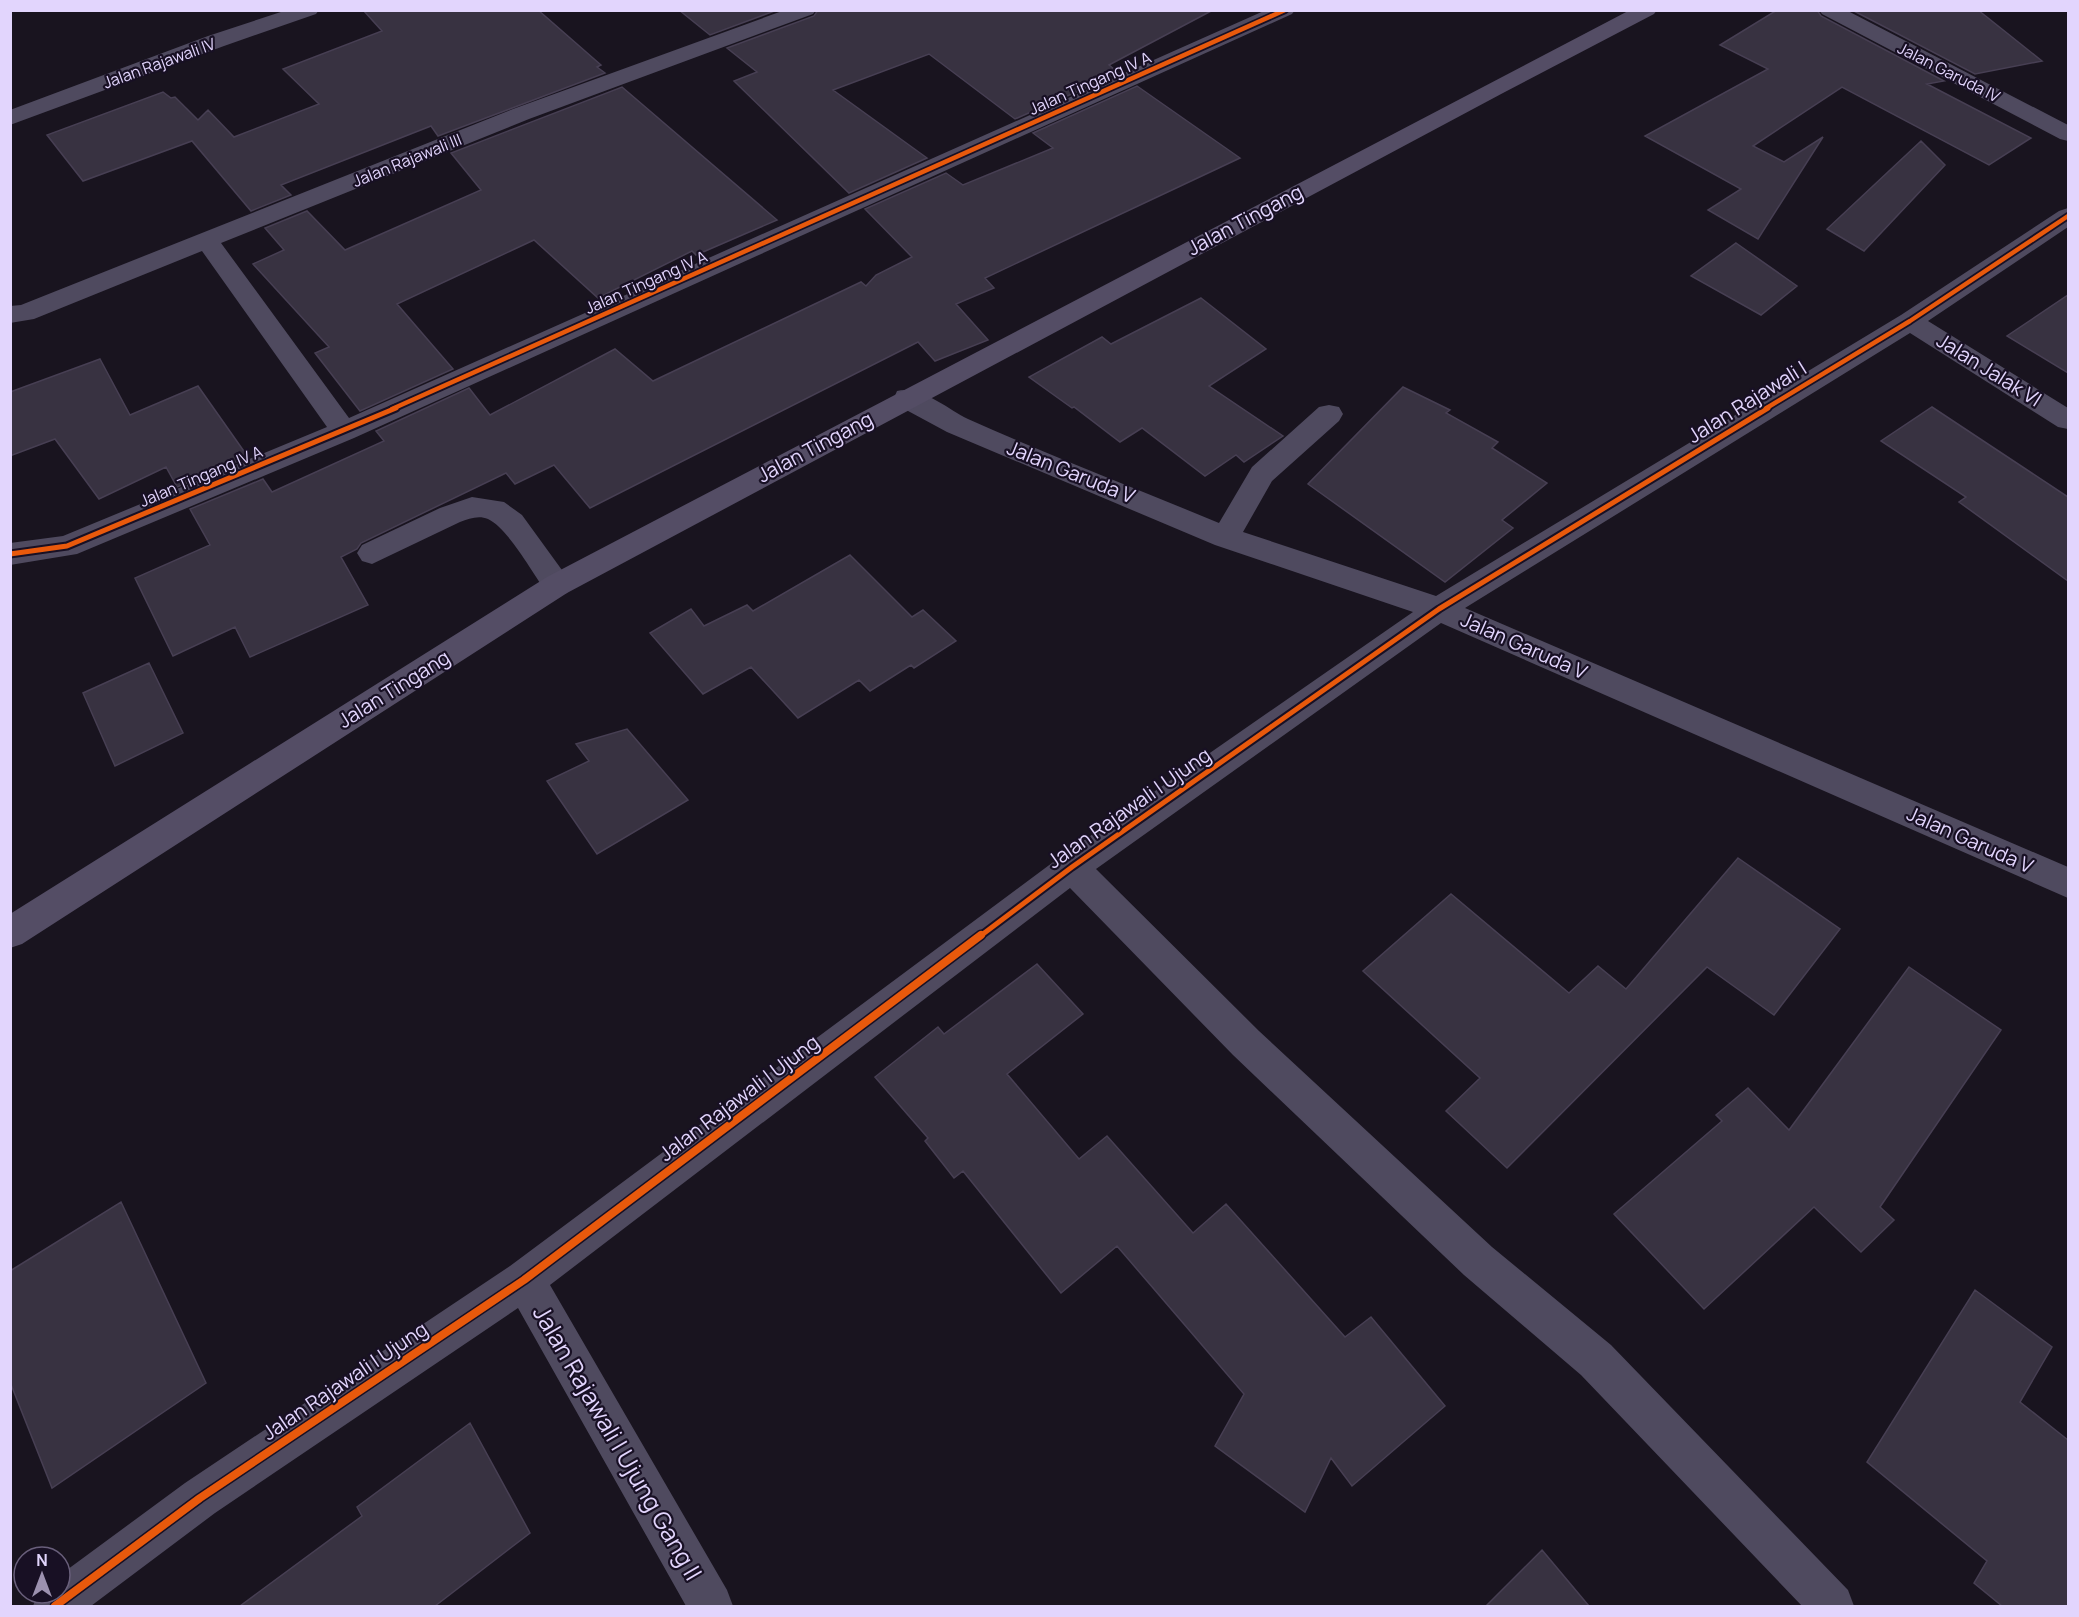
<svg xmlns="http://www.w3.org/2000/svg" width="2079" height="1617" viewBox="0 0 2079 1617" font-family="Manrope,sans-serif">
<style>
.building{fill:#383241;stroke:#473f53;stroke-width:1.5}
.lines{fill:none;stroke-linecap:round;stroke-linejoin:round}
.minor{fill:#4f4a5f;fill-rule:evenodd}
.secondary{fill:#544d65;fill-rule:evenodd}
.cycleway-far2-casing{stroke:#181024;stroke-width:8}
.cycleway-far1-casing{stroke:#181024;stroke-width:9}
.cycleway-casing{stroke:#181024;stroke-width:11}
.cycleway-far2{stroke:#e8590c;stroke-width:4.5}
.cycleway-far1{stroke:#e8590c;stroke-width:5}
.cycleway{stroke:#e8590c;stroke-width:8}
.labels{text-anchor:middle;stroke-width:4.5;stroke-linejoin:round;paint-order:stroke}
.far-street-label{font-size:16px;fill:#e2d5fd;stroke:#181024}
.street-label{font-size:20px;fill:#e2d5fd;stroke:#181024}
.near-street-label{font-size:24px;fill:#e2d5fd;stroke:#181024}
</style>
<rect width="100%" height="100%" fill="#19141f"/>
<!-- building -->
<path class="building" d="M363,10h175l63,55 -4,2 8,6 -167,63 -7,-10 -150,59 10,10 -40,16 -59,-70 -109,40 -36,-46 116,-43 8,6 4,-1 23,23 10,-10 26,27 85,-33 -36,-35 99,-38z
M679,10h98l-67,25z
M818,10h395l-104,55 10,8 -104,46 -86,-65 -96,36 94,68 -78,35 -115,-112 23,-9 -30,-24 87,-32z
M1777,10h40l4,6 123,65 -17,3 104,54 -42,27 -147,-78 -89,59 31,16 39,-25 -65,102 -50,-29 33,-21 -96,-53 123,-67 -48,-24z
M1852,10h126l64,51 -67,13z
M1137,86l103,72 -255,120 9,10 -38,16 32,36 -53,21 -17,-19 -328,166 -36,-43 -39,19 -9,-11 -145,70 -4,6 -16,8 27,48 -118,52 -15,-30 -62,29 -38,-78 75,-33 -20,-36 73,-30 9,13 112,-51 -8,-10 93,-43 21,27 125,-66 38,32 208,-99 5,4 10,-11 36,-18 -47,-48 81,-36 17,12 90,-37 -20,-15z
M622,87l155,133 -81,35 -4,-4 -94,47 -64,-58 -137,64 56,65 -93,42 -45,-58 14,-6 -76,-83 31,-14 -19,-22 42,-17 38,39 136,-60 -30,-37z
M1921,141l24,24 -81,86 -37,-22z
M1736,243l61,43 -36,29 -70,-39z
M2068,295v78l-61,-37z
M1201,298l65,51 -57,37 74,50 -39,26 -8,-7 -31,21 -63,-48 -22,14 -46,-35 -2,1 -43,-31 73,-40 9,7z
M100,359l30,56 68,-29 50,71 -71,30 -11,-20 -67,32 -44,-60 -45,17v-64z
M1403,387l47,23 -4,3 52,29 -6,6 55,35 -45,37 11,8 -68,54 -137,-98z
M1932,407l136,90v84l-109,-79 7,-5 -85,-56z
M850,555l62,62 11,-7 33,31 -42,27 -3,-3 -41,26 -11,-11 -61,38 -47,-51 -48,27 -53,-61 41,-24 13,17 43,-21 6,6z
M149,663l34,70 -68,33 -32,-73z
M627,729l61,71 -91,54 -50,-73 42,-20 -13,-17z
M1738,858l102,71 -66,86 -67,-48 -200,201 -61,-57 34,-33 -117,-107 88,-77 118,99 29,-27 28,23z
M1037,964l46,50 -76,60 72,85 28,-23 86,97 33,-29 119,133 26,-20 74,89 -93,80 -21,-28 -26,54 -90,-66 29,-52 -127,-148 -56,47 -98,-122 -9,7 -29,-37 3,-3 -53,-61 63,-50 6,7z
M1909,967l92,63 -121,177 14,13 -33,32 -47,-45 -110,102 -90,-95 108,-93 -6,-6 32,-27 41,42z
M121,1202l85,181 -154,105 -42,-106v-111z
M1975,1290l77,57 -32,55 48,38v166h-66l-28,-23 13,-22 -120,-99z
M470,1423l60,110 -95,73h-195l122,-90 -5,-9z
M1542,1550l47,56h-103z"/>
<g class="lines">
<!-- minor -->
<path class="minor" d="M287,10h32l-3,4 -92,32 -214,79v-15l198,-74z
M785,10h31l-3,4 -284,105 -308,124 128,175 917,-408h29l-3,4 -938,424 -277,116 -67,11v-22l53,-7 264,-109 -125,-176 -168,68 -24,4v-17l11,-1 492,-196z
M1819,10h27l222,115v16l-8,-2 -238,-125z
M2068,208v19l-140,94 140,87v21l-10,-2 -148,-94 -445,275 603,259v31l-627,-275 -345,246 163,162 233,216 119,98 237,245 6,16h-52l-221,-231 -117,-100 -231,-220 -163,-167 -520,397 177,305 6,16h-47l-168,-298 -303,205 -124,93h-58l5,-13h22v-18l125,-92 325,-217 550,-409 353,-245 -198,-67 -268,-113 -50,-27 -3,-7 3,-7c24,-6 50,18 71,28 82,37 167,69 251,104l33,-56 67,-60 10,-2 10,2 4,7 -4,7 -67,60 -29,51 193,64 465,-281 158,-104z
M472,497l32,5 18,13 45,62 5,8 -5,8 -10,3 -10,-3c-14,-19 -39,-65 -59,-74 -10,-4 -19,0 -28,3l-88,42 -10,-3 -5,-8 5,-8 78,-37z"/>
<!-- secondary -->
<path class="secondary" d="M1630,10h27l-3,4 -151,79 -936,500 -545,351 -12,4v-34l537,-337z"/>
<!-- cycleway-far2 casing -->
<g class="cycleway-far2-casing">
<path id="cycleway-far2" d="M392,409l893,-399
M1765,409l145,-88 158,-105"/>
</g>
<!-- cycleway-far1 casing -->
<g class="cycleway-far1-casing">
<path id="cycleway-far1" d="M10,554l57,-8 329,-138
M979,937l93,-70 367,-258 329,-201"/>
</g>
<!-- cycleway casing -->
<g class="cycleway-casing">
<path id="cycleway" d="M55,1606l145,-108 324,-218 457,-345"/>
</g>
<!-- cycleway-far2 -->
<use href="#cycleway-far2" class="cycleway-far2"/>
<!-- cycleway-far1 -->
<use href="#cycleway-far1" class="cycleway-far1"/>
<!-- cycleway -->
<use href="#cycleway" class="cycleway"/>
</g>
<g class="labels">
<!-- far-street labels -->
<g class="far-street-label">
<text transform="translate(159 63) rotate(-20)" y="6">Jalan Rajawali IV</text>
<text transform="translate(1949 72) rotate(27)" y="6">Jalan Garuda IV</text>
<text transform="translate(1090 83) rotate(-24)" y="6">Jalan Tingang IV A</text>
<text transform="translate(407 160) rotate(-22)" y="6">Jalan Rajawali III</text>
<text transform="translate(646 282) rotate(-24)" y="6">Jalan Tingang IV A</text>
<text transform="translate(201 476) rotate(-23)" y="6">Jalan Tingang IV A</text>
</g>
<!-- street labels -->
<g class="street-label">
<text transform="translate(1245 220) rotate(-28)" y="7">Jalan Tingang</text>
<text transform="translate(1989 370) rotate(32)" y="7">Jalan Jalak VI</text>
<text transform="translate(1747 402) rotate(-32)" y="7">Jalan Rajawali I</text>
<text transform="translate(815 447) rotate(-28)" y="7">Jalan Tingang</text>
<text transform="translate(1071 472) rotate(22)" y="7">Jalan Garuda V</text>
<text transform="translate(1524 646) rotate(24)" y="7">Jalan Garuda V</text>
<text transform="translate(394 689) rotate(-32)" y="7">Jalan Tingang</text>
<text transform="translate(1129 808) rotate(-35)" y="7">Jalan Rajawali I Ujung</text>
<text transform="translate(1970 840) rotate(24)" y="7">Jalan Garuda V</text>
<text transform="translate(739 1098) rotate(-37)" y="7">Jalan Rajawali I Ujung</text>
<text transform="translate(345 1381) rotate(-34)" y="7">Jalan Rajawali I Ujung</text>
</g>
<!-- near-street labels -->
<g class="near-street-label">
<text transform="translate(617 1443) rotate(60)" y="8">Jalan Rajawali I Ujung Gang II</text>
</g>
</g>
<!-- border -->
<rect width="2079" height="1617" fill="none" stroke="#e2d5fd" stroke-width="24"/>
<!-- north arrow -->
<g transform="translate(42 1575)"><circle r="28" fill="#181024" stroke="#695f7b" stroke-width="1.5"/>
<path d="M0-4.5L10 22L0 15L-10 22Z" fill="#9c91af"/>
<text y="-9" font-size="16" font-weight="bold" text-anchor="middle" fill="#e2d5fd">N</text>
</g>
</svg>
